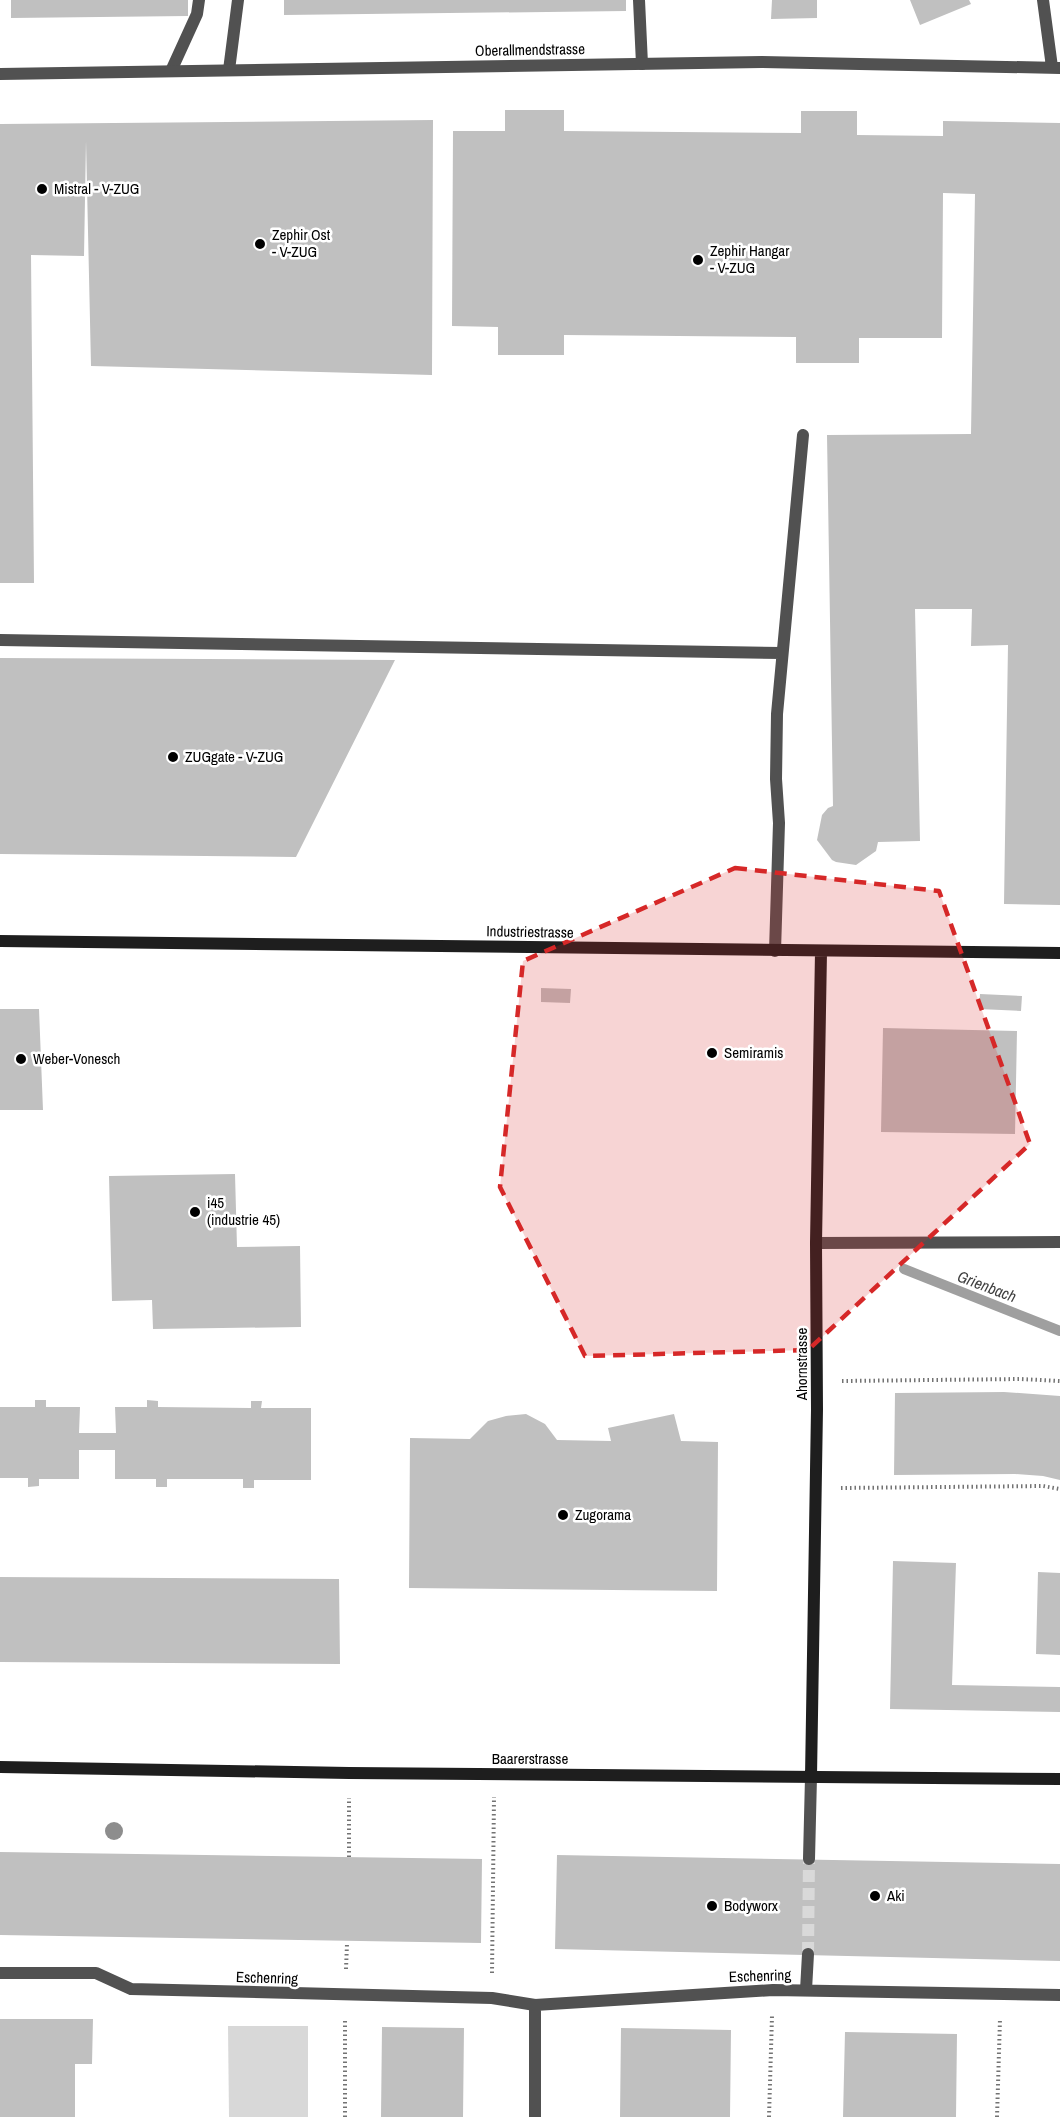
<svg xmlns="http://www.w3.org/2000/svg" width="1060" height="2117" viewBox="0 0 1060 2117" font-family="'Archivo Narrow',sans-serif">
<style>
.green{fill:#d8d8d8}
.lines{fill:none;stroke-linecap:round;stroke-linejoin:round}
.stream{stroke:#9f9f9f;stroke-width:10}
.building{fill:#c0c0c0}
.street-tunnel{stroke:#d9d9d9;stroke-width:12;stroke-dasharray:12 6;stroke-linecap:butt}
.path{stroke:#737373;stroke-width:4;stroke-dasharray:1.5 3;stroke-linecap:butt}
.lane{stroke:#515151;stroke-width:12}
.street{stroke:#515151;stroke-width:12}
.secondary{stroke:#1e1e1e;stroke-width:12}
.tree{fill:#8d8d8d}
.marked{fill:#d62828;fill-opacity:0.2;stroke:#d62828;stroke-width:4.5;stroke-dasharray:12 8;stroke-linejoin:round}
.poi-dot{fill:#000;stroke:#fff;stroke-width:2}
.labels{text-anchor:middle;stroke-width:5;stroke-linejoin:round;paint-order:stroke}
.street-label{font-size:15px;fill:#000;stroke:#fff}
.poi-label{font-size:15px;fill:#000;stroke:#fff;text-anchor:start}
.water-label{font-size:16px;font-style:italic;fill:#404040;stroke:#fff}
</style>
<rect width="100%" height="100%" fill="#fff"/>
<!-- green -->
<path class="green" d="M228,2026h80v91h-79z"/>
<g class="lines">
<!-- stream -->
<path class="stream" d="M904,1269l156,62"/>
</g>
<!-- building -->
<path class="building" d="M11,0h177v16l-177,2z
M284,0h342v11l-342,4z
M772,0h45v18l-46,1z
M910,0h59l2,4 -51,21z
M505,110h59v21l237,2v-22h56v24l86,1v-15l117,2v782l-56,-1 4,-259 -37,1 1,-37h-57l5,232 -42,1 -2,9 -20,14 -20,-3 -4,-2 -15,-20 5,-25 6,-7 5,-2 -6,-371 144,-1 4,-240 -32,-1 -1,145h-83v25h-63v-26l-232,-2v20h-66v-28l-46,-1 1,-195h52z
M433,120l-1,255 -341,-9 -5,-225 -2,115 -53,-1 3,328h-34v-459z
M0,658l395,2 -99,197 -296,-3z
M541,988l30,1 -1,14 -29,-1z
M980,994l42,2 -1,15 -42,-2z
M0,1009h39l4,101h-43z
M883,1028l134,3 -2,103 -134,-2z
M235,1174l2,73 63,-1 1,81 -148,2 -1,-29 -40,1 -3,-125z
M1004,1392l56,4v84l-17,-4 -28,-2 -121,1 1,-82z
M35,1400h11v7h34l-1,26h37l-1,-26h32v-7l11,1v6l93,1v-7h11l-1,7h50v72h-57v8h-11v-9h-76v8h-11v-8h-41v-29h-36v29h-40v7l-11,1v-9h-28v-71h35z
M526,1414l19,10 12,16 54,1 -3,-13 66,-14 7,27 37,1 -1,149 -308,-3 1,-150 60,1 18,-18 18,-5z
M893,1561l63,2 -4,122 108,2v25l-170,-3z
M1038,1572l22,1v82l-24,-1z
M0,1577l339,2 1,85 -340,-2z
M0,1852l482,7 -1,84 -481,-8z
M557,1855l503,9v97l-505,-12z
M0,2019h93l-1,45h-17v53h-75z
M382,2027l82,1 -1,89h-82z
M621,2028l110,2 -1,87h-110z
M845,2032l112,2 -1,83h-113z"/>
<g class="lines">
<!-- street-tunnel -->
<path class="street-tunnel" d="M808,1954l1,-95"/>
<!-- path -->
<path class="path" d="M842,1381l178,-2 40,2
M841,1488l202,-2 17,3
M349,1857v-59
M346,1969l1,-25
M492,1973l2,-176
M345,2117v-98
M769,2117l3,-101
M997,2117l3,-98"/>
<!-- lane -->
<path class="lane" d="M639,0l3,64
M229,70l9,-70
M171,71l26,-57 2,-14
M0,640l781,13
M775,951l4,-128 -3,-44 1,-65 26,-279
M816,1243l244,-1"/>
<!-- street -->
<path class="street" d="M1043,0l9,67
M0,74l762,-12 298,6
M809,1859l2,-82
M0,1973h96l35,16 361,9 43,7 238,-15 287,5
M806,1990l2,-36
M535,2117v-112"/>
<!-- secondary -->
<path class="secondary" d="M0,941l1060,12
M0,1767l349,6 711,6
M811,1777l6,-368 -1,-166 5,-291"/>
</g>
<!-- trees -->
<circle class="tree" cx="114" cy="1831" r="9"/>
<!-- marked area -->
<path class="marked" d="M735,868l204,23 91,253 -222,206 -223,6 -85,-169 23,-226z"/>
<!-- markers -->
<g class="poi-dot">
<circle cx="42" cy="189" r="6"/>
<circle cx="260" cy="244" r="6"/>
<circle cx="698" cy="260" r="6"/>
<circle cx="173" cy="757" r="6"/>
<circle cx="712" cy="1053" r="6"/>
<circle cx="21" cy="1059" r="6"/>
<circle cx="195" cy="1212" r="6"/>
<circle cx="563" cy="1515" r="6"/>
<circle cx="875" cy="1896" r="6"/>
<circle cx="712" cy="1906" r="6"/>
</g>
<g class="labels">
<!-- street labels -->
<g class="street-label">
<text transform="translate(530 50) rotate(-1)" y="5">Oberallmendstrasse</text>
<text transform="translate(530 932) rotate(1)" y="5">Industriestrasse</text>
<text transform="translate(802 1364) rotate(-90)" y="5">Ahornstrasse</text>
<text x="530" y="1764">Baarerstrasse</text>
<text transform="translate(760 1976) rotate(-2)" y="5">Eschenring</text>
<text transform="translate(267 1978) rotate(2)" y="5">Eschenring</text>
</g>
<!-- poi labels -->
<g class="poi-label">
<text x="54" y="194">Mistral - V-ZUG</text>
<text x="272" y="240">Zephir Ost<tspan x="272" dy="17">- V-ZUG</tspan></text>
<text x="710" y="256">Zephir Hangar<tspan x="710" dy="17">- V-ZUG</tspan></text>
<text x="185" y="762">ZUGgate - V-ZUG</text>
<text x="724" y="1058">Semiramis</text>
<text x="33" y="1064">Weber-Vonesch</text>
<text x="207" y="1208">i45<tspan x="207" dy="17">(industrie 45)</tspan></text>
<text x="575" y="1520">Zugorama</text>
<text x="887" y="1901">Aki</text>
<text x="724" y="1911">Bodyworx</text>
</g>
<!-- water labels -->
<g class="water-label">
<text transform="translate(987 1286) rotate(21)" y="6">Grienbach</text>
</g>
</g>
</svg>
